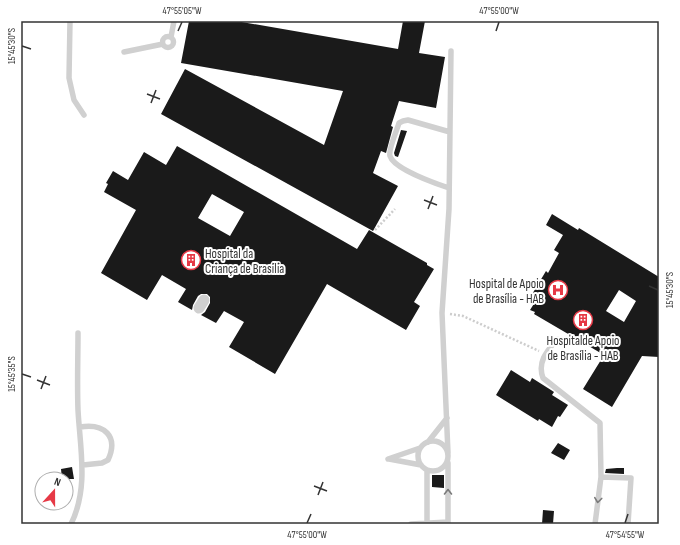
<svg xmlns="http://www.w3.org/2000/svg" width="680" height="545" viewBox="0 0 680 545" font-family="'Sofia Sans Condensed',sans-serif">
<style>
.building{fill:#1a1a1a;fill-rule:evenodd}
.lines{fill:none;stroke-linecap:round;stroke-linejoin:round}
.path{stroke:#cdcdcd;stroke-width:2.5;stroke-dasharray:2 2;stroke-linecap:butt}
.lane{stroke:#d0d0d0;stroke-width:5.5}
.street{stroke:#d0d0d0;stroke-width:11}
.oneway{stroke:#7a7a7a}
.ticks{fill:none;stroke:#333;stroke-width:1.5}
.labels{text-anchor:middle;stroke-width:4;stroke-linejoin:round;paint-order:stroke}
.poi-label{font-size:13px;fill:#333;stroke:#fff;text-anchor:start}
.neatline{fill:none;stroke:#333;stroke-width:1.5}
.ticks-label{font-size:10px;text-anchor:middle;fill:#333}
</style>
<rect width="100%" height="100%" fill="#fff"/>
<!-- building -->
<path class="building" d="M189,21h47l162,28 5,-28h22l-6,32 26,4 -9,51 -37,-7 -8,25 2,1 -7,26 -5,-2 -8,22 25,13 -25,45 -212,-117 24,-45 139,76 19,-54 -162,-28z
M401,130l6,1 -9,26 -3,-1 -1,-3z
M177,146l180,103 12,-19 58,33v2l7,4 -20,33 6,4 -14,24 -79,-46 -52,90 -46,-27 15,-25 -20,-11 -8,12 -15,-8 4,-3 5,-9v-6l-3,-3h-6l-3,2 -5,9 -1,5 -14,-8 8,-13 -24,-14 -15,25 -46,-27 35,-63 -32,-18 4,-8 -2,-1 7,-12 15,9 16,-28 22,13zM212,194l32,18 -14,24 -32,-18z
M552,214l26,16 1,-2 80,49v80l-17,-1 -30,51 -29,-18 21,-34 -70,-41 1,-2 -5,-2 7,-11 -6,-3 15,-25 2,2 11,-20 -5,-3 9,-15 -17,-10zM619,290l17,11 -12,21 -18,-11z
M511,370l19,12 2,-4 19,12 3,2 -2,3 16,10 -8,12 -2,-1 -6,11 -13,-8 -1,2 -42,-26z
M558,443l12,7 -6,10 -13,-7z
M72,467l2,12h-12l-1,-10z
M617,468h7v6l-19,-1 1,-4z
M432,475h12v13l-12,-1z
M543,510l11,1 -1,13h-11z"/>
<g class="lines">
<!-- path -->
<path class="path" d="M375,230l20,-21
M450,314l13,2 76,35"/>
<!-- lane -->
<path class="lane" d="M70,21l-1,57 5,22 10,15
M162.5 42a5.5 5.5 0 1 1 11 0a5.5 5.5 0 1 1-11 0Z
M171,37l3,-16
M124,52l39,-8
M449,188c-12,-4 -55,-19 -59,-32 -2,-6 7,-26 9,-33l4,-2 5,-1 42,12
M557,339c-10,12 -20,23 -14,39l57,45 1,54 -6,47
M80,427c24,-4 39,9 28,33l-6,3 -19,2
M418 456a15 15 0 1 1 30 0a15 15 0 1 1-30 0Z
M428,442l19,-24
M448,453l-6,-140 7,-104 2,-158
M388,459l32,-11
M389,459l32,6
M427,470v53
M601,477l30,1 -3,46
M448,522v-59
M71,524c18,-36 9,-76 7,-114 -1,-26 0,-51 0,-77
M411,524l37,-2v2"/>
<!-- street -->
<path class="street" d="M199,308l5,-8"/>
</g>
<!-- one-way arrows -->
<defs><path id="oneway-chevron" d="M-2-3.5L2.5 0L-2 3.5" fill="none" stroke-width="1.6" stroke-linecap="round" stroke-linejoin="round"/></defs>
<g class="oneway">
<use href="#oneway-chevron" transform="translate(448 492) rotate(-90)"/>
<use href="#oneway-chevron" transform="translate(598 500) rotate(97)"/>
</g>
<!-- ticks -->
<path class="ticks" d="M178,31l4,-9M496,31l3,-9M22,46l9,3M147,94l13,5M151,103l5,-13M424,200l13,5M428,209l5,-13M649,286l9,4M22,374l9,3M37,380l13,5M41,389l5,-13M314,486l13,5M318,495l5,-13M307,523l4,-9M625,523l3,-9"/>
<!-- icons -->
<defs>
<g id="building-ring" transform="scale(1)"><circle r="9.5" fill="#fff" stroke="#e63946" stroke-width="1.5"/><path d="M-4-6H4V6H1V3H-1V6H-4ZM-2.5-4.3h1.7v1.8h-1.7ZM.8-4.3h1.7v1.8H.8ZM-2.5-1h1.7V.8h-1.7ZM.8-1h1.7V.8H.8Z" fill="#e63946"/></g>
<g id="hospital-ring" transform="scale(1)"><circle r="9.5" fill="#fff" stroke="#e63946" stroke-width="1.5"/><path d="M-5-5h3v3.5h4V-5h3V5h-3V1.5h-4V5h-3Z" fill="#e63946"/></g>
</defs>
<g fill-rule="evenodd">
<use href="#building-ring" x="191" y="260"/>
<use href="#hospital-ring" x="558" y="290"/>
<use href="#building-ring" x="583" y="320"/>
</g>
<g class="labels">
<!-- poi labels -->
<g class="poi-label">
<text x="205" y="258">Hospital da<tspan x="205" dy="15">Criança de Brasília</tspan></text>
<text x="544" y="288" text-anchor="end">Hospital de Apoio<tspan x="544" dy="15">de Brasília - HAB</tspan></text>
<text x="583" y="345" text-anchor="middle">Hospitalde Apoio<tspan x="583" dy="15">de Brasília - HAB</tspan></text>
</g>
</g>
<!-- border -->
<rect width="680" height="545" fill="none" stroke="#ffffff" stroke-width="44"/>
<!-- north arrow -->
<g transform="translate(54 491) rotate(21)"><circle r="19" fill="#ffffff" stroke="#adadad"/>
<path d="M0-3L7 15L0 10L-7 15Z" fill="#e63946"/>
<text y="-6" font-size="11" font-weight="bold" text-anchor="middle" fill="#333333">N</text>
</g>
<rect x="22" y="22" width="636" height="501" class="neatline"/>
<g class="ticks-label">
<text x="182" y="14">47°55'05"W</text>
<text x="499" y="14">47°55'00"W</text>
<text transform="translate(11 46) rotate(-90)" y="4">15°45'30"S</text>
<text transform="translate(669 290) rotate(-90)" y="4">15°45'30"S</text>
<text transform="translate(11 374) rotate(-90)" y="4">15°45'35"S</text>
<text x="307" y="538">47°55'00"W</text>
<text x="625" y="538">47°54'55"W</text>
</g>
</svg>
